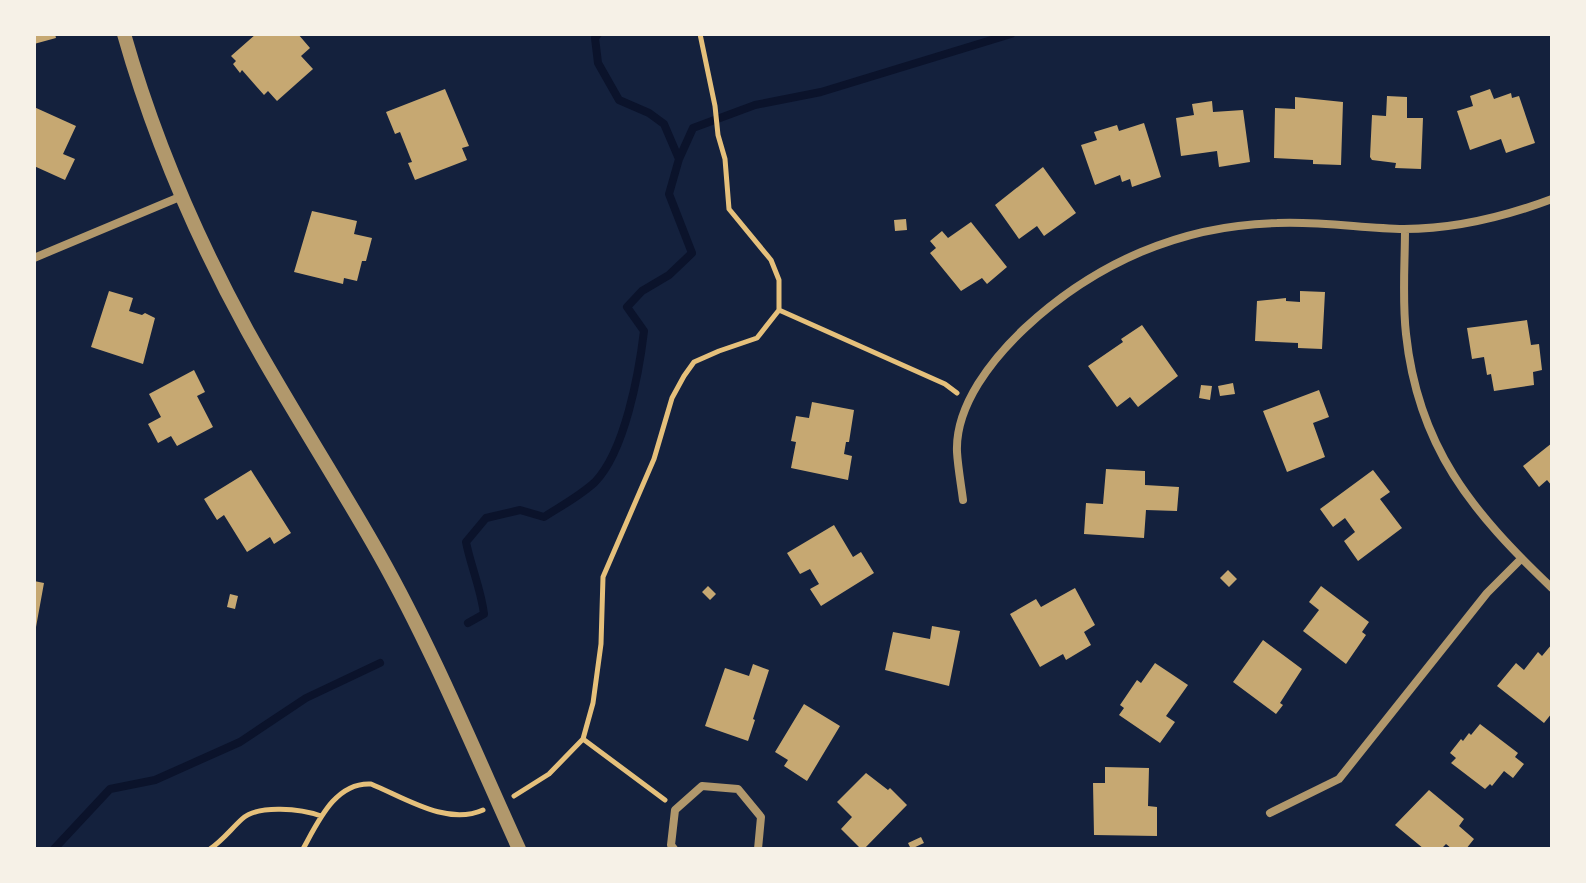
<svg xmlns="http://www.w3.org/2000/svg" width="1586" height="883" viewBox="0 0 1586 883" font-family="'Work Sans',sans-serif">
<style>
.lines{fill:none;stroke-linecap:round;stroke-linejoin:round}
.stream{stroke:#0b132b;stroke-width:8}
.building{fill:#c6a872}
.path{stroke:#e5c07b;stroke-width:5}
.minor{stroke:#b1986c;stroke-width:8}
.tertiary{stroke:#b1986c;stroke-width:14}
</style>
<rect width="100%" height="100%" fill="#14213d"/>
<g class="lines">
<!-- stream -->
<path class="stream" d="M679,159l14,-31 62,-23 66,-13 190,-58
M468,623l16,-9c-3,-25 -13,-47 -18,-72l20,-24 34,-8 24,7c17,-11 36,-21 51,-35 30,-31 44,-109 49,-151l-17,-24 15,-16 27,-16 23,-22 -23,-59 10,-35 -15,-35 -15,-11 -30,-13 -21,-37 -3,-25 3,-4
M54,849l56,-60 45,-9 85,-38 66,-44 74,-35"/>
</g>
<!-- building -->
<path class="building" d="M34,34h21l1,4 -22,6z
M256,34h42l12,14 -9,8 12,13 -36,32 -9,-10 -4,4 -22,-25 -2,3 -7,-9 3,-3 -5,-5z
M445,89l24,57 -7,2 5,12 -52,20 -7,-17 4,-1 -12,-30 -5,2 -9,-22z
M1490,89l4,10 17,-6 1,5 7,-2 16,47 -29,10 -5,-14 -31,11 -13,-39 16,-5 -3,-10z
M1387,96l20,1v21h16l-2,51 -26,-1 1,-5 -24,-3 -2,-3 2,-42 14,1z
M1295,97l48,5 -2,63 -28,-1v-4l-39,-2 1,-50 20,1z
M1212,101l1,11 30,-2 7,52 -31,5 -2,-16 -36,5 -5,-38 18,-3 -2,-11z
M34,107l42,19 -13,28 12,5 -10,21 -31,-14z
M1144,123l17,54 -29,10 -2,-8 -8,3 -2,-7 -25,10 -14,-40 16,-5 -3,-8 23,-7 2,6z
M1043,167l33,46 -32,23 -7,-10 -18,13 -24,-34z
M312,211l45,10 -3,13 18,4 -6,23h-4l-5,20 -13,-3 -1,6 -49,-12z
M906,219l1,11 -12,1 -1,-11z
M971,222l36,45 -20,17 -5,-6 -21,13 -31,-38 6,-5 -6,-7 12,-10 6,7z
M109,291l24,7 -4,13 13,4 3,-2 10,5 -12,46 -52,-17z
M1300,291l25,1 -3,57 -24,-1v-5l-43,-2 2,-40 29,-3v3l14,1z
M1527,320l4,25 8,-1 3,26 -9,2 1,13 -40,6 -3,-17 -4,1 -3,-18 -12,2 -5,-31z
M1142,325l36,51 -40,31 -8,-10 -13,10 -29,-41 35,-24 -2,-3z
M194,370l11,22 -8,4 16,31 -36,19 -6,-10 -13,7 -10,-19 13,-7 -12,-23z
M1233,383l2,11 -15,2 -2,-10z
M1201,385l11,1 -2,14 -11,-2z
M1319,390l10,27 -16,6 12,34 -38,15 -24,-61z
M812,402l42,8 -5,32h-3l-2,12 8,2 -4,24 -57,-12 5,-26 -5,-1 5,-25 13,2z
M1552,443v43l-5,-6 -8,7 -16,-21z
M1106,469l39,2v14l34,2 -2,24 -31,-1 -2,28 -60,-4 2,-31 17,1z
M251,470l40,63 -17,11 -4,-7 -23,15 -23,-37 -7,5 -13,-21z
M1373,470l17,22 -10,7 22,29 -44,33 -14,-20 11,-9 -10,-14 -12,9 -13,-18z
M834,525l19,32 8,-5 13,21 -53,33 -11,-17 9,-5 -9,-15 -10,5 -13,-21z
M1228,570l9,9 -8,8 -9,-9z
M34,581l10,2 -8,44h-2z
M708,586l8,8 -6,6 -8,-8z
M1321,586l48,36 -7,10 4,3 -20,29 -43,-33 16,-21 -10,-8z
M1075,588l20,37 -11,7 7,13 -25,15 -3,-6 -23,13 -30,-53 26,-15 5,8z
M230,594l8,2 -3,13 -8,-2z
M932,626l28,5 -11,55 -64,-16 8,-38 37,7z
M1263,640l39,29 -22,34 3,2 -7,9 -43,-32z
M1552,644v69l-8,10 -47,-37 19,-23 8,7 14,-18 4,4z
M1155,663l33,22 -22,31 9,6 -15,21 -41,-28 5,-7 -4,-3 17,-25 4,3z
M753,664l16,6 -16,49 2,1 -7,21 -43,-15 20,-58 24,8z
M804,704l36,22 -33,55 -23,-15 4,-6 -13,-8z
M1480,724l38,29 -3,4 9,7 -11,14 -9,-7 -12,15 -2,-2 -5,5 -34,-26 5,-5 -6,-5 11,-14 2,2 6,-8 2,2z
M1105,767l44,1 -1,38 9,1v29l-63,-1 -1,-52h12z
M866,773l22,17 2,-2 17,17 -43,44h-3l-20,-20 11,-12 -15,-15z
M1429,790l35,29 -5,7 15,13 -8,10h-14l-6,-5 -5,5h-17l-29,-24z
M921,837l3,6 -13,6 -3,-6z"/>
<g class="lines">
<!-- path -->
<path class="path" d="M779,310l166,74 12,9
M583,739l82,61
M514,796l35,-22 34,-35 10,-36 8,-59 2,-67 51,-118 18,-61 12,-22 10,-14 25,-11 38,-13 22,-28v-30l-8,-20 -42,-51 -4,-50 -7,-24 -3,-29 -15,-72
M210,849c13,-9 21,-20 32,-30 16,-15 60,-10 79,-3
M303,849c15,-27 32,-67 68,-65 34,14 76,42 112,26"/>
<!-- minor -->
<path class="minor" d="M1405,229c0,34 -3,70 1,105 12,113 66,178 146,254
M34,258l148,-62
M963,500c-2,-16 -5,-32 -6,-48 -2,-47 36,-94 68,-124 70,-65 156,-103 252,-105 42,-2 85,5 127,6 52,0 100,-12 148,-30
M1270,813l69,-34 148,-186 34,-34
M674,849l-3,-4 4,-35 27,-24 36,3 23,28 -3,32"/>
<!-- tertiary -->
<path class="tertiary" d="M124,34c29,102 72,203 123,296 42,76 89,148 132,224 53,94 95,196 140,295"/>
</g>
<!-- border -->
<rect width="1586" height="883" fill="none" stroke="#f6f1e7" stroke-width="72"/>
</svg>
